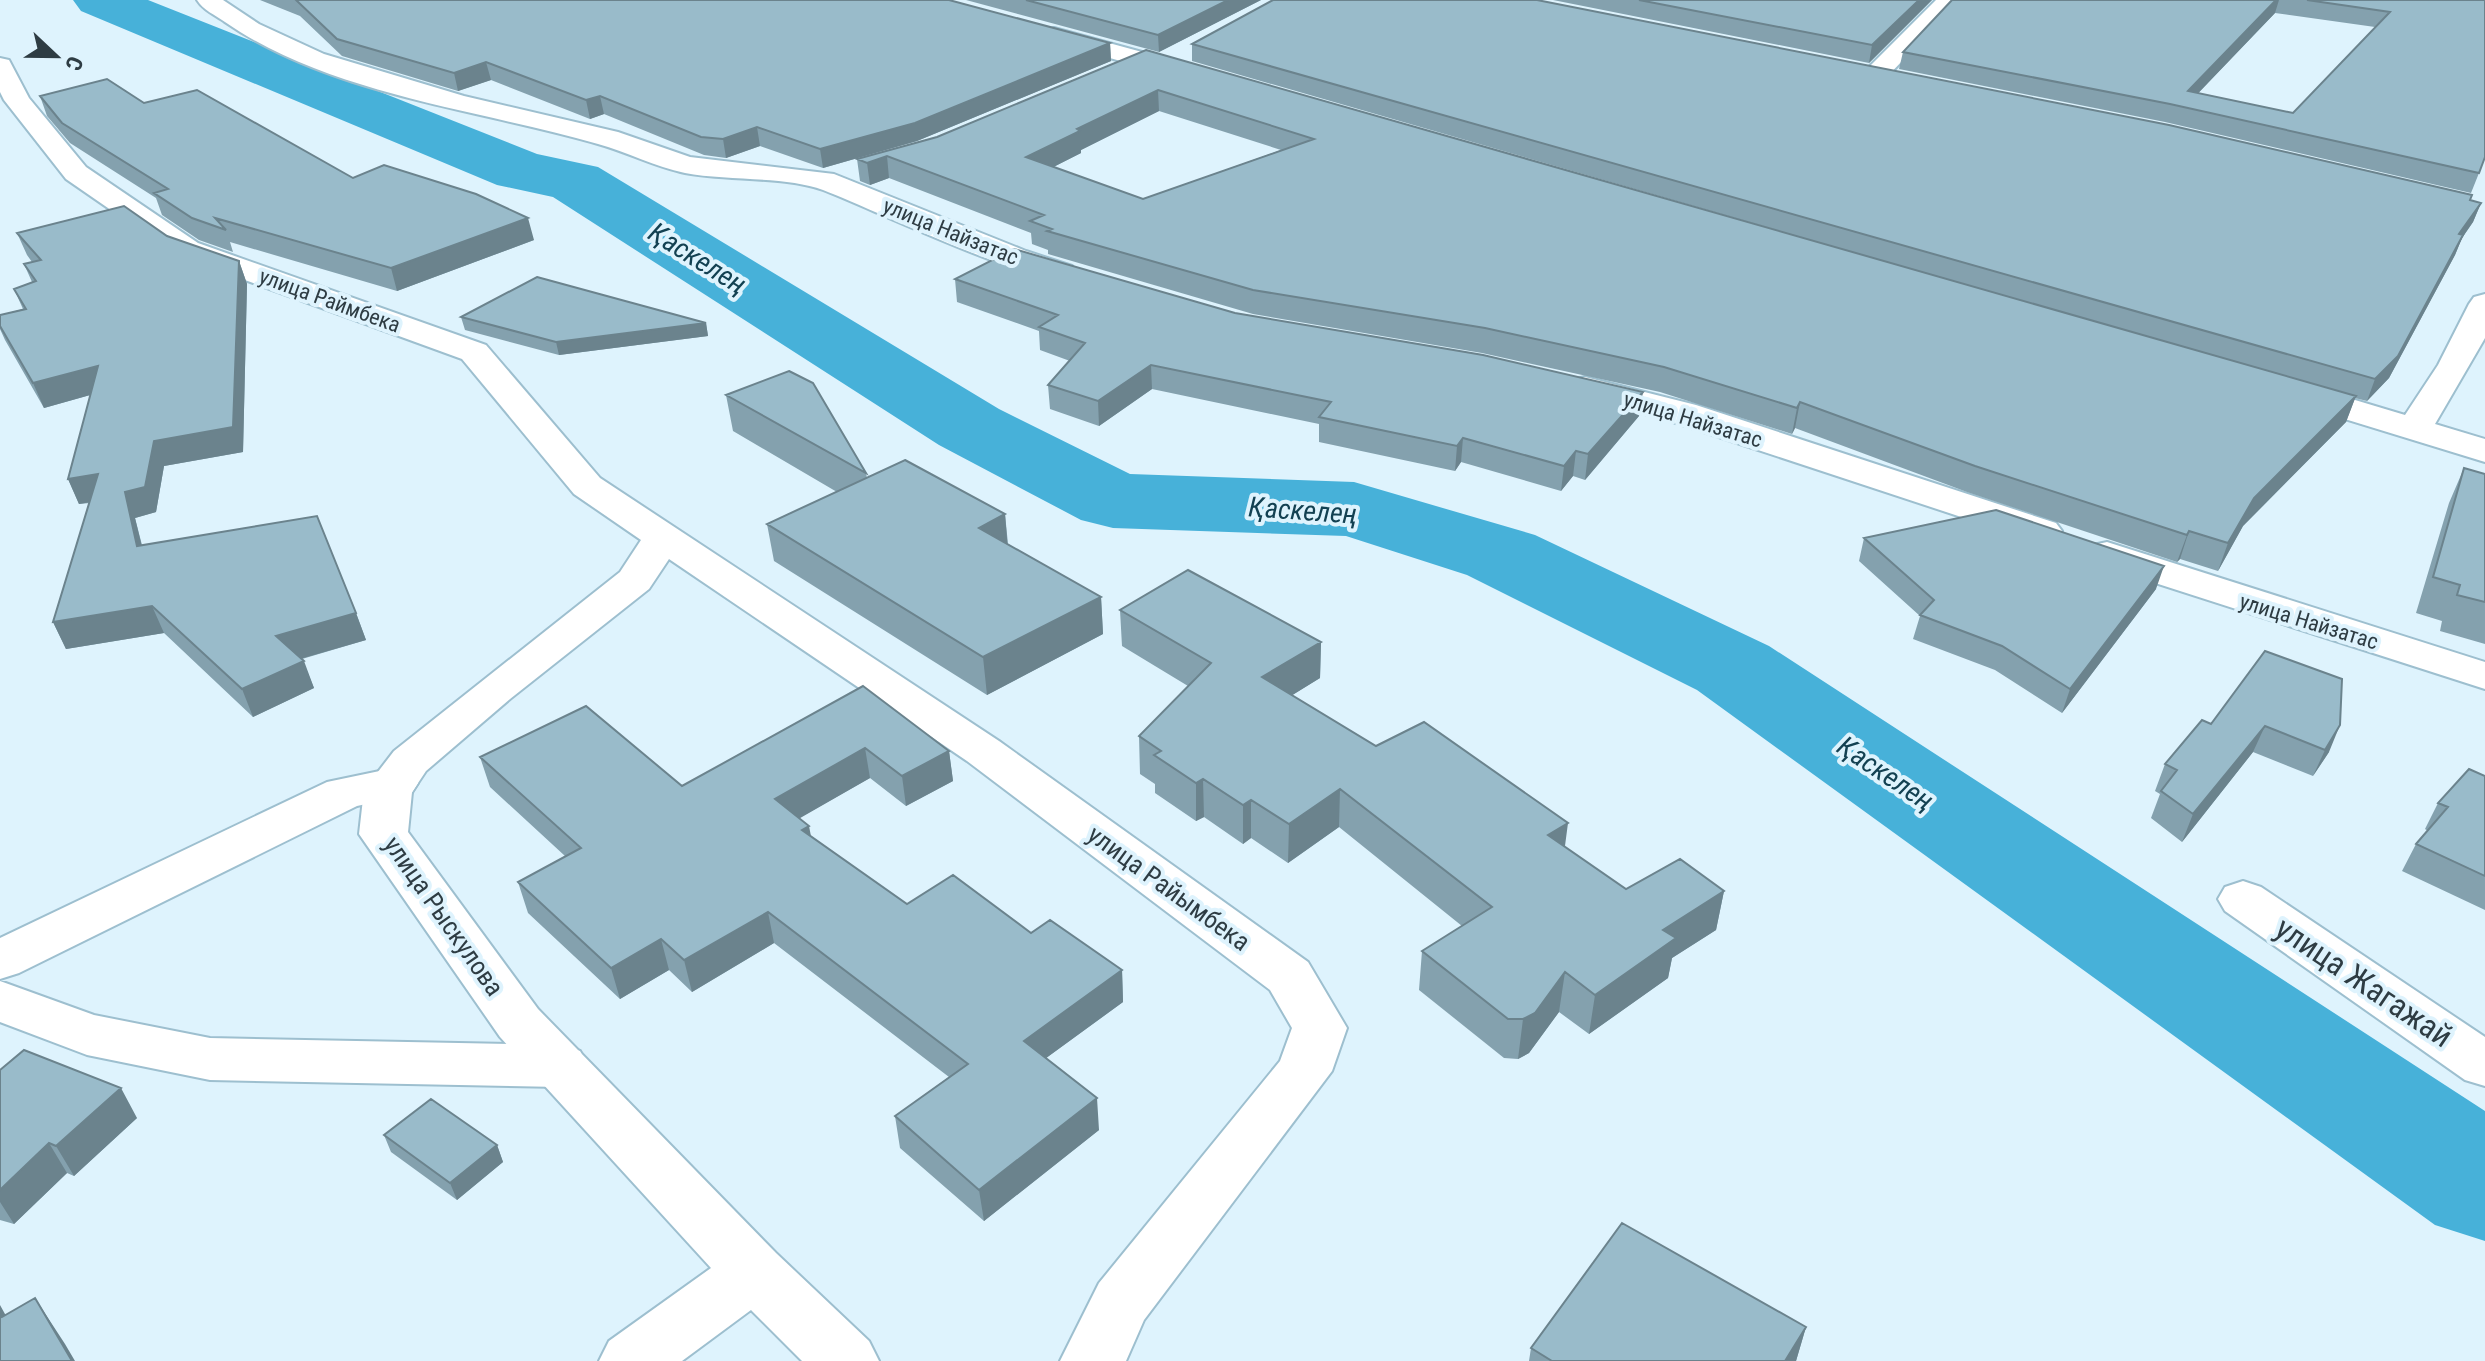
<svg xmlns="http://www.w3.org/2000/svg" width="2485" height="1361" viewBox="0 0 2485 1361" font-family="'Roboto Condensed',sans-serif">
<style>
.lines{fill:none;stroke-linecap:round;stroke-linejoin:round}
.river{fill:#47b1d9;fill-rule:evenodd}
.street-casing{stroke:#9dbfcf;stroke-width:4}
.secondary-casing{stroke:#9dbfcf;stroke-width:4}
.street{fill:#fff;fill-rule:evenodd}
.secondary{fill:#fff;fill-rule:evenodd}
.wall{fill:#84a1ae;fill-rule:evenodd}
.shaded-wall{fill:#6b838d}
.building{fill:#99bbca;stroke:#6b838d;stroke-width:2;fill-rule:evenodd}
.labels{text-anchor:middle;stroke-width:8;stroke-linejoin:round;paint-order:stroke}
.far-street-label{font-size:22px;fill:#2e3c43;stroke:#def3fd}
.street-label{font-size:26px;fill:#2e3c43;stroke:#def3fd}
.water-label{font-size:28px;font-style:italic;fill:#134152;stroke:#def3fd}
.near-street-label{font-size:32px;fill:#2e3c43;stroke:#def3fd}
</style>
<rect width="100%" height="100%" fill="#def3fd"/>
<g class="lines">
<!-- river -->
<path class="river" d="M73,0h75l389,154 61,13 401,242 131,65 224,8 181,53 234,111 716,465v130l-50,-16 -738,-535 -230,-115 -121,-39 -233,-8 -32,-8 -142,-75 -386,-248 -56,-12 -416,-174z"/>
<!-- street casing -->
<g class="street-casing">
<path id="street" d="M197,0h26l36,24 65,30 140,42 154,36 72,25 144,17 192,77 46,15 5,7 -5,7c-35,8 -204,-73 -249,-90 -37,-14 -98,-9 -138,-17 -30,-6 -58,-21 -87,-29 -121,-35 -267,-49 -373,-122 -10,-7 -22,-12 -28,-22z
M1936,0h24l-76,80h-18l-4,-5 4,-5z
M1054,28l143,39 4,5 -13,8 -142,-40 -4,-5 4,-5z
M2485,294v44l-50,86 50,15v23l-202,-62 -6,-7 6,-7 12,-4 110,33 33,-50 31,-61 5,-7z
M1585,377l111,28 360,118 6,8 -6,8 -14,4 -14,-4 -358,-118 -97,-27 -5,-7 5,-7z
M2107,542l378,120v27l-392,-126 -6,-9 6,-9z
M394,768l17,4 7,11 -7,11 -54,12 -338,167 -19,6v-41l327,-156z
M2243,881l18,6 224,150v49l-20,-6 -240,-169 -7,-12 7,-12z
M0,981l94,34 116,23 350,7 20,6 8,15 -8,15 -20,6 -350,-7 -123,-25 -87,-33z"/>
</g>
<!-- secondary casing -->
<g class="secondary-casing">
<path id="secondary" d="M0,58l9,2 20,38 57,69 112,76 288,102 114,133 399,263 309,221 39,66 -15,43 -188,249 -18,41h-66l39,-78 181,-222 12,-33 -22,-38 -303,-229 -298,-202 -20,30 -139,110 -84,72 -14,21 -4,40 130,177 238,244 93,88 10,20h-77l-51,-51 -69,51h-83l10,-20 102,-73 -211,-231 -141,-203 5,-44 30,-39 226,-179 21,-32 -67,-46 -112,-135 -286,-104 -110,-76 -62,-79 -4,-8z"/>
</g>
<!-- street -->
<use href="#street" class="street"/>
<!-- secondary -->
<use href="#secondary" class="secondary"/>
</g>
<!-- wall -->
<path class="wall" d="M260,0h689l161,43 1,18 -194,80 -94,27 -63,-22 -34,12 -22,-3 -100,-41 -14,5 -99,-39 -33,11 -116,-35 -42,-40z
M966,0h295l-102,52z
M1553,0h379l-63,63z
M1952,0h533l-6,173 -8,20 -306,-71 -266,-53 4,-17zM2275,13l100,14 -82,86 -95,-20z
M1192,44l1278,156 11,3 -8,19 -11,16 -7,17 -66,123 -22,23 -12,-3 -9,24 -103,104 -25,45 -38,-12 -3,3 -210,-70 -172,-64 -3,6 -132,-42 -178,-39 -229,-39 -205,-60v-4l-16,-6 -1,-11 -142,-55 -19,7 -10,-4 -3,-22 80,-22 209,-87 679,194 -633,-183zM1159,111l122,39 -138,49 -90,-32 28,-14v-3z
M40,96l104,7 209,75 181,62 -137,51 -167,-49 3,10 -34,-12 -37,-25 -6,-17 -86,-55 -23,-27z
M17,233l150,3 72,25 8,23 -4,168 -79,14 -8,46 -21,6 7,27 214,68 10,27 -64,19 12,29 -61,29 -89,-84 -98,16 -13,-27 37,-119 -11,1 -11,-25 22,-84 -46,13 -39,-68 -5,-11v-14l23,-6 -9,-20 18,-7 -8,-18 8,-2 -5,-7z
M955,279l280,34 404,103 -54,64 -12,-4 -12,15 -100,-29 -6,9 -136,-29v-18l-167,-35 -53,37 -49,-17 -2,-24 22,-24 -30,-11 -1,-19 -82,-29z
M461,317l245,6 2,13 -149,19 -94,-25z
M726,395l140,78 1,5 138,36 3,30 93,53 2,37 -116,61 -213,-134 -7,-37 70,-32 -104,-61z
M2464,468l21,6v170l-45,-13 2,-10 -26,-8 33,-110z
M1864,538l292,51 -94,124 -67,-43 -82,-31 7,-23 -61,-55z
M1120,610l201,32 -1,36 -28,17 84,51 189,101 61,42 98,2 -8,39 -44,28 -4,20 -79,56 -30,-22 -30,41 -11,6 -14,-1 -85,-68 3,-39 40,-25 -123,-99 -51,36 -37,-25 -8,6 -39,-27 -8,4 -41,-28v-9l-15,-10 -1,-38 49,-50 -66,-40z
M2265,651l64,101 -16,24 -60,-24 -71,90 -31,-24 9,-24 -5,-3 10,-27 46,-40z
M863,686l86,65 4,30 -47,25 -36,-28 -71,40 12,18 96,68 124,29 91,37 1,32 -77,56 53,72 -115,91 -84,-73 -5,-32 54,-39 -175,-134 -82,49 -23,-22 -49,29 -92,-86 -10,-31 47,-26 -75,-69 -10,-30 202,29z
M2485,776v134l-83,-39 14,-27 12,-13 -3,-2 13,-26z
M0,1070l137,48 -63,58 -7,-3 -53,51 -14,-4z
M384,1135l113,10 6,17 -46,38 -66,-48z
M1806,1327l-10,34h-267l2,-13z"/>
<!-- shaded-wall -->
<path class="shaded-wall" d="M1228,0h33l-102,52 -1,-17z
M1919,0h13l-63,63 3,-18z
M2276,0h3l-4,13 -90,94 3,-16z
M1110,43l1,18 -194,80 -94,27 -3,-19z
M486,62l5,18 -33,11 -4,-18z
M1158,90l1,21 -78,39v3l-53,27 -2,-23 51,-28z
M600,96l4,18 -14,5 -4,-19z
M757,127l3,19 -34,12 -3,-19z
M887,156l2,22 -19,7 -3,-22z
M2481,203l-8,19 -11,16 -7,17 -66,123 -22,23 8,-22 84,-145z
M528,218l6,22 -137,51 -6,-23z
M239,261l8,23 -4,168 -79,14 -8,46 -21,6 13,54 -11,-26 -12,-54 29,-51z
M706,323l2,13 -149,19 -3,-13z
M1151,365l1,24 -53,37 -1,-25z
M98,366l10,24 -64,18 -11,-25z
M1643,392l-4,24 -54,64 3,-26z
M2356,396l-10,26 -103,104 -25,45 10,-28 26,-45z
M1800,402l-5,26 -3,6 5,-26z
M1463,438l-2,24 -6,9 2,-25z
M1576,451l-3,25 -12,15 3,-25z
M98,474l11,25 -30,5 -11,-25z
M1005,514l3,37 -29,-23z
M2189,531l-9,28 -3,3 10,-27z
M2164,566l-8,23 -94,124 8,-24z
M1101,597l2,37 -116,61 -4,-38z
M152,606l12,27 -98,16 -13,-27z
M356,613l10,27 -80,23 -10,-27z
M1321,642l-1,36 -58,36v-37z
M304,661l10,27 -61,29 -11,-28z
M2340,725l-11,27 -16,24 12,-26z
M2265,726l-12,26 -71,90 11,-28z
M865,748l5,30 -89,51 -6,-30z
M949,751l4,30 -47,25 -4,-30z
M1203,779l1,38 -8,4v-38z
M1340,789l-1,38 -51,36 1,-39z
M1251,800v38l-8,6v-39z
M1568,823l-5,38 -15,-26z
M809,826l6,31 -13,-27z
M1724,891l-8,39 -44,28 -4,20 -79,56 6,-39 68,-65z
M768,912l6,31 -82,49 -8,-32z
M661,939l8,31 -49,29 -9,-31z
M1122,970l1,32 -96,70 -3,-31z
M1565,972l-6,40 -30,41 -11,6 5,-40z
M121,1088l16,30 -63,58 -18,-30z
M1097,1098l2,32 -115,91 -5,-31z
M49,1143l18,30 -53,51 -14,-22v-12z
M497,1145l6,17 -46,38 -7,-17z
M35,1298l30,46 10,17h-3z
M0,1305l31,56 -31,-47z
M1806,1327l-10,34h-11z"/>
<!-- building -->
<path class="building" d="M296,0h653l161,43 -195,80 -95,26 -63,-22 -34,12 -22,-2 -101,-41 -14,4 -100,-38 -32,11 -117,-34z
M1026,0h202l-70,35z
M1273,0h264l632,125 303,70 -2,5 11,3 -22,31 4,1 -65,121 -23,23 -1183,-335z
M1639,0h280l-47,45z
M1952,0h324l-88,91 105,22 97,-101 -83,-12h178v157l-6,16 -309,-69 -267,-52z
M1146,50l1210,346 -102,102 -26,45 -39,-12 -2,4 -212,-69 -175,-64 -3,6 -133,-41 -179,-39 -232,-38 -206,-59 5,-2 -22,-8 14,-6 -157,-59 -20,7 -10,-4 80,-22zM1158,90l156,49 -171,60 -117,-42 54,-26 -3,-2z
M107,79l37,24 53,-13 156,88 31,-13 92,29 52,24 -137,50 -176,-50 11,12 -34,-12 -38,-25 14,-4 -106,-66 -22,-27z
M124,206l43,30 72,25 -6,166 -79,14 -9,46 -20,5 12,54 180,-30 39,97 -80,23 28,25 -62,28 -90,-83 -99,16 45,-148 -30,5 30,-113 -65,17 -33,-57v-11l26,-6 -12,-20 22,-8 -12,-17 17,-4 -24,-27z
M1014,249l221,64 248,42 160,37 -55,62 -12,-3 -12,15 -101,-28 -6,8 -138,-29 12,-15 -180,-37 -53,36 -50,-16 37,-42 -46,-16 19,-12 -103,-36z
M537,277l169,46 -150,19 -95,-25z
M789,371l24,12 53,90 -140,-78z
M905,460l100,54 -26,14 122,69 -118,60 -216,-133z
M2464,468l21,6v128l-28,-7 3,-10 -27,-8z
M1996,510l168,56 -94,123 -68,-43 -82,-31 14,-15 -70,-62z
M1188,570l133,72 -59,35 114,69 48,-24 144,101 -20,12 78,54 54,-30 44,32 -61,39 13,8 -81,57 -30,-23 -30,41 -12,6h-15l-86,-68 70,-44 -152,-118 -51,35 -38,-24 -8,5 -40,-26 -7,4 -42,-28 7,-4 -22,-15 72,-73 -91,-53z
M2265,651l77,28 -2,46 -15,25 -60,-24 -72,88 -32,-23 16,-21 -12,-6 37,-44 9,4z
M863,686l86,65 -47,25 -37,-28 -90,51 34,27 -7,4 105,74 46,-29 78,58 19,-13 72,50 -98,71 73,57 -118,92 -84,-74 73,-52 -200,-152 -84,48 -23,-21 -50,29 -93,-86 63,-34 -101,-91 106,-51 96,80z
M2469,769l16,7v100l-69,-32 32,-37 -10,-4z
M24,1050l97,38 -65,58 -7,-3 -49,47v-120z
M431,1099l66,46 -47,38 -66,-48z
M1622,1223l184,104 -21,34h-233l-21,-13z
M35,1298l37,63h-72v-47l2,3z"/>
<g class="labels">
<!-- far-street labels -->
<g class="far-street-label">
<text transform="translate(951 231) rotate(22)" y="8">улица Найзатас</text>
<text transform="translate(330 300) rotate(20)" y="8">улица Раймбека</text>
<text transform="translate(1693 419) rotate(17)" y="8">улица Найзатас</text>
<text transform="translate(2309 621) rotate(17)" y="8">улица Найзатас</text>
</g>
<!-- street labels -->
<g class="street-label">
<text transform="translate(1169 888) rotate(36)" y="9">улица Райымбека</text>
<text transform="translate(444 916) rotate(55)" y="9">улица Рыскулова</text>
</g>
<!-- water labels -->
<g class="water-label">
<text transform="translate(698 258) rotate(32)" y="10">Қаскелең</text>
<text transform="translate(1303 510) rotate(4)" y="10">Қаскелең</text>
<text transform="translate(1886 773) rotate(34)" y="10">Қаскелең</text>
</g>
<!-- near-street labels -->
<g class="near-street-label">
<text transform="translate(2364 982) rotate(34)" y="11">улица Жагажай</text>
</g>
</g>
<!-- north arrow -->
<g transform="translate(56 56) rotate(112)" stroke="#def3fd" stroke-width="6" paint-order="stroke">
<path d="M0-6L14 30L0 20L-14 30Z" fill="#2e3c43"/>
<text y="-12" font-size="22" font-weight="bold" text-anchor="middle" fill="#2e3c43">С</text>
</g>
</svg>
